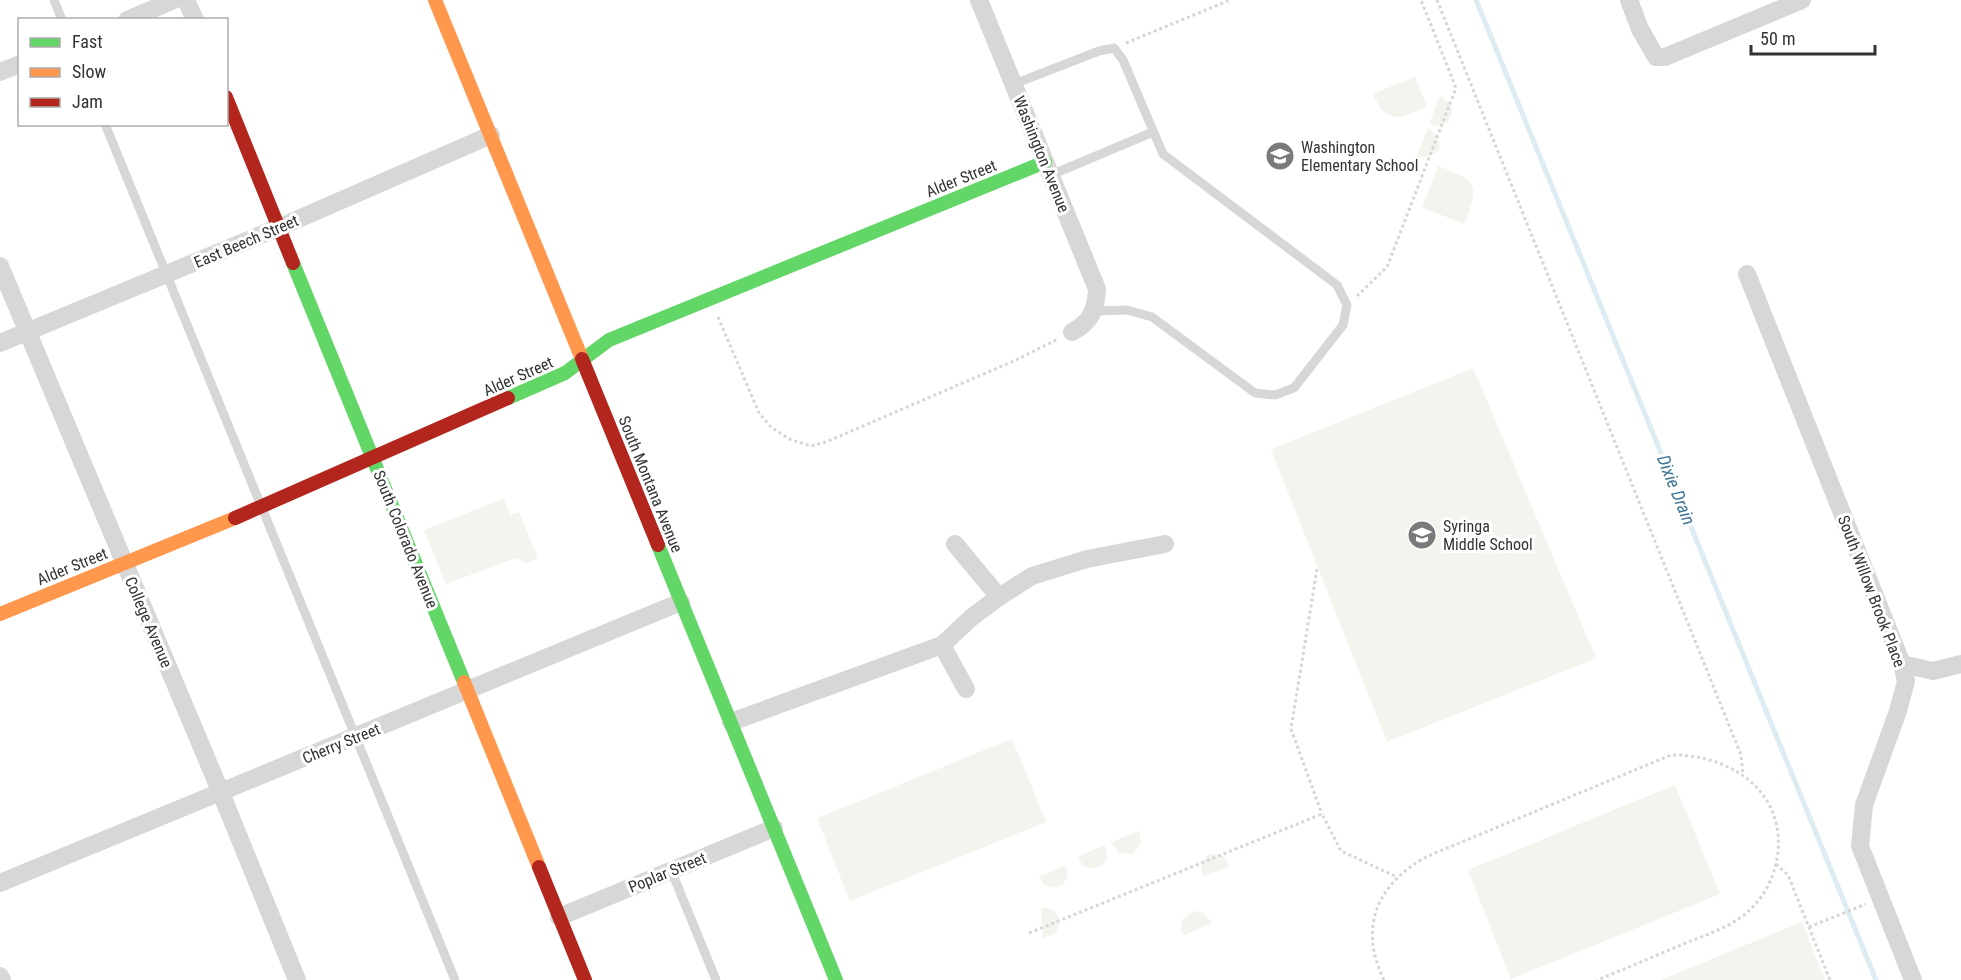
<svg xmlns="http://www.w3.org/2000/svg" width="1961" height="980" viewBox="0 0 1961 980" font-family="'Roboto Condensed',sans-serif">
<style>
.green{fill:#f1f5ed}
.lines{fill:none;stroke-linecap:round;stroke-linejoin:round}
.stream{stroke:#ddebf3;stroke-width:5}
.path{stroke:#d6d6d6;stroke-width:3;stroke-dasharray:3 3;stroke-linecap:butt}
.lane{stroke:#d7d7d7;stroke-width:9}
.street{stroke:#d7d7d7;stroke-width:18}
.fast{stroke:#63d668;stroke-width:14}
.slow{stroke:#ff974d;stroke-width:14}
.jam{stroke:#b3261e;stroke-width:14}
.labels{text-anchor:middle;stroke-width:6;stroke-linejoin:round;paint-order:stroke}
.poi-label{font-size:16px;fill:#333;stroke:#fff;text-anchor:start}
.street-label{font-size:16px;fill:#333;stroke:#fff}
.water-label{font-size:18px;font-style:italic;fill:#3f7597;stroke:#fff}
</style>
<rect width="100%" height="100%" fill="#fff"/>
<!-- green -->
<path class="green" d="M1415,77l12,30c-27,11 -40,19 -54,-13z
M1440,96l11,8 1,10 -5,9 -8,3 -10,-2z
M1428,128l10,8 2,12 -5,6 -12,4 -6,-2z
M1438,166c40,15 42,18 26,58l-42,-17z
M1473,368l123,290 -209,84 -116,-293z
M504,498l6,17 9,-3 19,46 -11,5 -12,-5 -69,26 -22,-54z
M1012,739l34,83 -196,79 -33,-83z
M1675,785l45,109 -209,85 -43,-109z
M1139,831l2,13 -9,10 -13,-1 -8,-11z
M1105,845l2,13 -5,8 -10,3 -9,-3 -5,-9z
M1209,854l14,2 7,10 -27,11 -2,-13z
M1066,865l2,12 -6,8 -9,3 -9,-3 -5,-9z
M1041,908c10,-1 16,3 19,13l-4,12 -13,5z
M1194,911l10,2 8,10 -28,12 -3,-7 2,-9z
M1802,922l23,58h-165z"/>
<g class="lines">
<!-- stream -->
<path class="stream" d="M1476,0l400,980"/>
<!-- path -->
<path class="path" d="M1437,0l304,755 2,20
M1126,43l104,-43
M1357,296l30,-29 69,-179 -35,-88
M718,317l41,96 12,14 18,12 22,7 15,-4 190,-82 42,-21
M1317,569l-26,160 31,85
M1776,864l12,11 42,105
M1809,927l57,-23
M1029,933l293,-119 19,37 56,26
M1384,980c-26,-53 -7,-97 44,-124l243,-101c57,-1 113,34 107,97 -3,25 -14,47 -34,63 -17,13 -38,20 -58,28 -29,12 -59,25 -89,37"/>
<!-- lane -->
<path class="lane" d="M54,0l8,20
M1014,84l85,-33 15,-3 9,12 40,94 174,131 10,20 -4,20 -49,63 -19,7 -20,-2 -103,-76 -25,-7 -32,1
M105,124l350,856
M1051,175l102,-43
M671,870l45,110"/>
<!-- street -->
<path class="street" d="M186,0l9,20
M979,0l118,289c-1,21 -6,33 -25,43
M1629,0l11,29 16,28h9l137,-57
M127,20l47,-20
M0,72l20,-8
M0,266l221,527 76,187
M1747,274l155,390 4,17 -8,30 -34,94 -4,41 53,134
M0,343l280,-116 211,-92
M955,544l44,53
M942,645l24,44
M1902,664l31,7 28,-7
M731,722l211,-77 30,-28 27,-20 33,-21 55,-17 78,-15
M0,883l681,-281
M559,917l215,-89
M0,976l2,4"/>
<!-- fast -->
<path class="fast" d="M293,263l171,419
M508,398l57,-25 44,-33 436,-178
M658,545l178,435"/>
<!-- slow -->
<path class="slow" d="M435,0l147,359
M0,614l235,-96
M464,682l75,185"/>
<!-- jam -->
<path class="jam" d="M226,97l67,166
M582,359l76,186
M235,518l273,-120
M539,867l46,113"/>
</g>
<!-- icons -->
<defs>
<g id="school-disc" transform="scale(1.5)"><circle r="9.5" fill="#7a7a7a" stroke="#fff"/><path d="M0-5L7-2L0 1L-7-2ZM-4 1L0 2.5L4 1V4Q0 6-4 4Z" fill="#fff"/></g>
</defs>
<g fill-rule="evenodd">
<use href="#school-disc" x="1280" y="156"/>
<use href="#school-disc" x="1422" y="535"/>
</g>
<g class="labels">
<!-- poi labels -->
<g class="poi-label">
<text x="1301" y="153">Washington<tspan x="1301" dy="18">Elementary School</tspan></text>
<text x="1443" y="532">Syringa<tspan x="1443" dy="18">Middle School</tspan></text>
</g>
<!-- street labels -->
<g class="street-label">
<text transform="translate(1042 154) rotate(68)" y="6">Washington Avenue</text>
<text transform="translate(961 178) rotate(-22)" y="6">Alder Street</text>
<text transform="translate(246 241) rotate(-23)" y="6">East Beech Street</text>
<text transform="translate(518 376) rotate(-24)" y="6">Alder Street</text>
<text transform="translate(651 484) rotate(68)" y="6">South Montana Avenue</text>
<text transform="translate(406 539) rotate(68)" y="6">South Colorado Avenue</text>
<text transform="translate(72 566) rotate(-22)" y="6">Alder Street</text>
<text transform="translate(1872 591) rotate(69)" y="6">South Willow Brook Place</text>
<text transform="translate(149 622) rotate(67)" y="6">College Avenue</text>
<text transform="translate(341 743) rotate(-22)" y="6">Cherry Street</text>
<text transform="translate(667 872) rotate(-22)" y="6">Poplar Street</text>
</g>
<!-- water labels -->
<g class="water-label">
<text transform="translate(1676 490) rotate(68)" y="6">Dixie Drain</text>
</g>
</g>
<!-- legend -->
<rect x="18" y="18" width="210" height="108" fill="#ffffff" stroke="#adadad" stroke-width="1.5"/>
<rect x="30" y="38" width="30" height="9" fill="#63d668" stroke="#adadad" stroke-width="1.5"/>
<text x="72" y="48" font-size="18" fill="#333333">Fast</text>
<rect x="30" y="68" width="30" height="9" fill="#ff974d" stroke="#adadad" stroke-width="1.5"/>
<text x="72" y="78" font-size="18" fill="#333333">Slow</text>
<rect x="30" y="98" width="30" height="9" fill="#b3261e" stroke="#adadad" stroke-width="1.5"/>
<text x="72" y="108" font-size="18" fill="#333333">Jam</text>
<!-- scale -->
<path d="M1751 45v9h124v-9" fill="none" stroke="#333333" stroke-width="3"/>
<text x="1760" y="45" font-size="18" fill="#333333" stroke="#ffffff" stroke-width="4.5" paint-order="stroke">50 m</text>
</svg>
